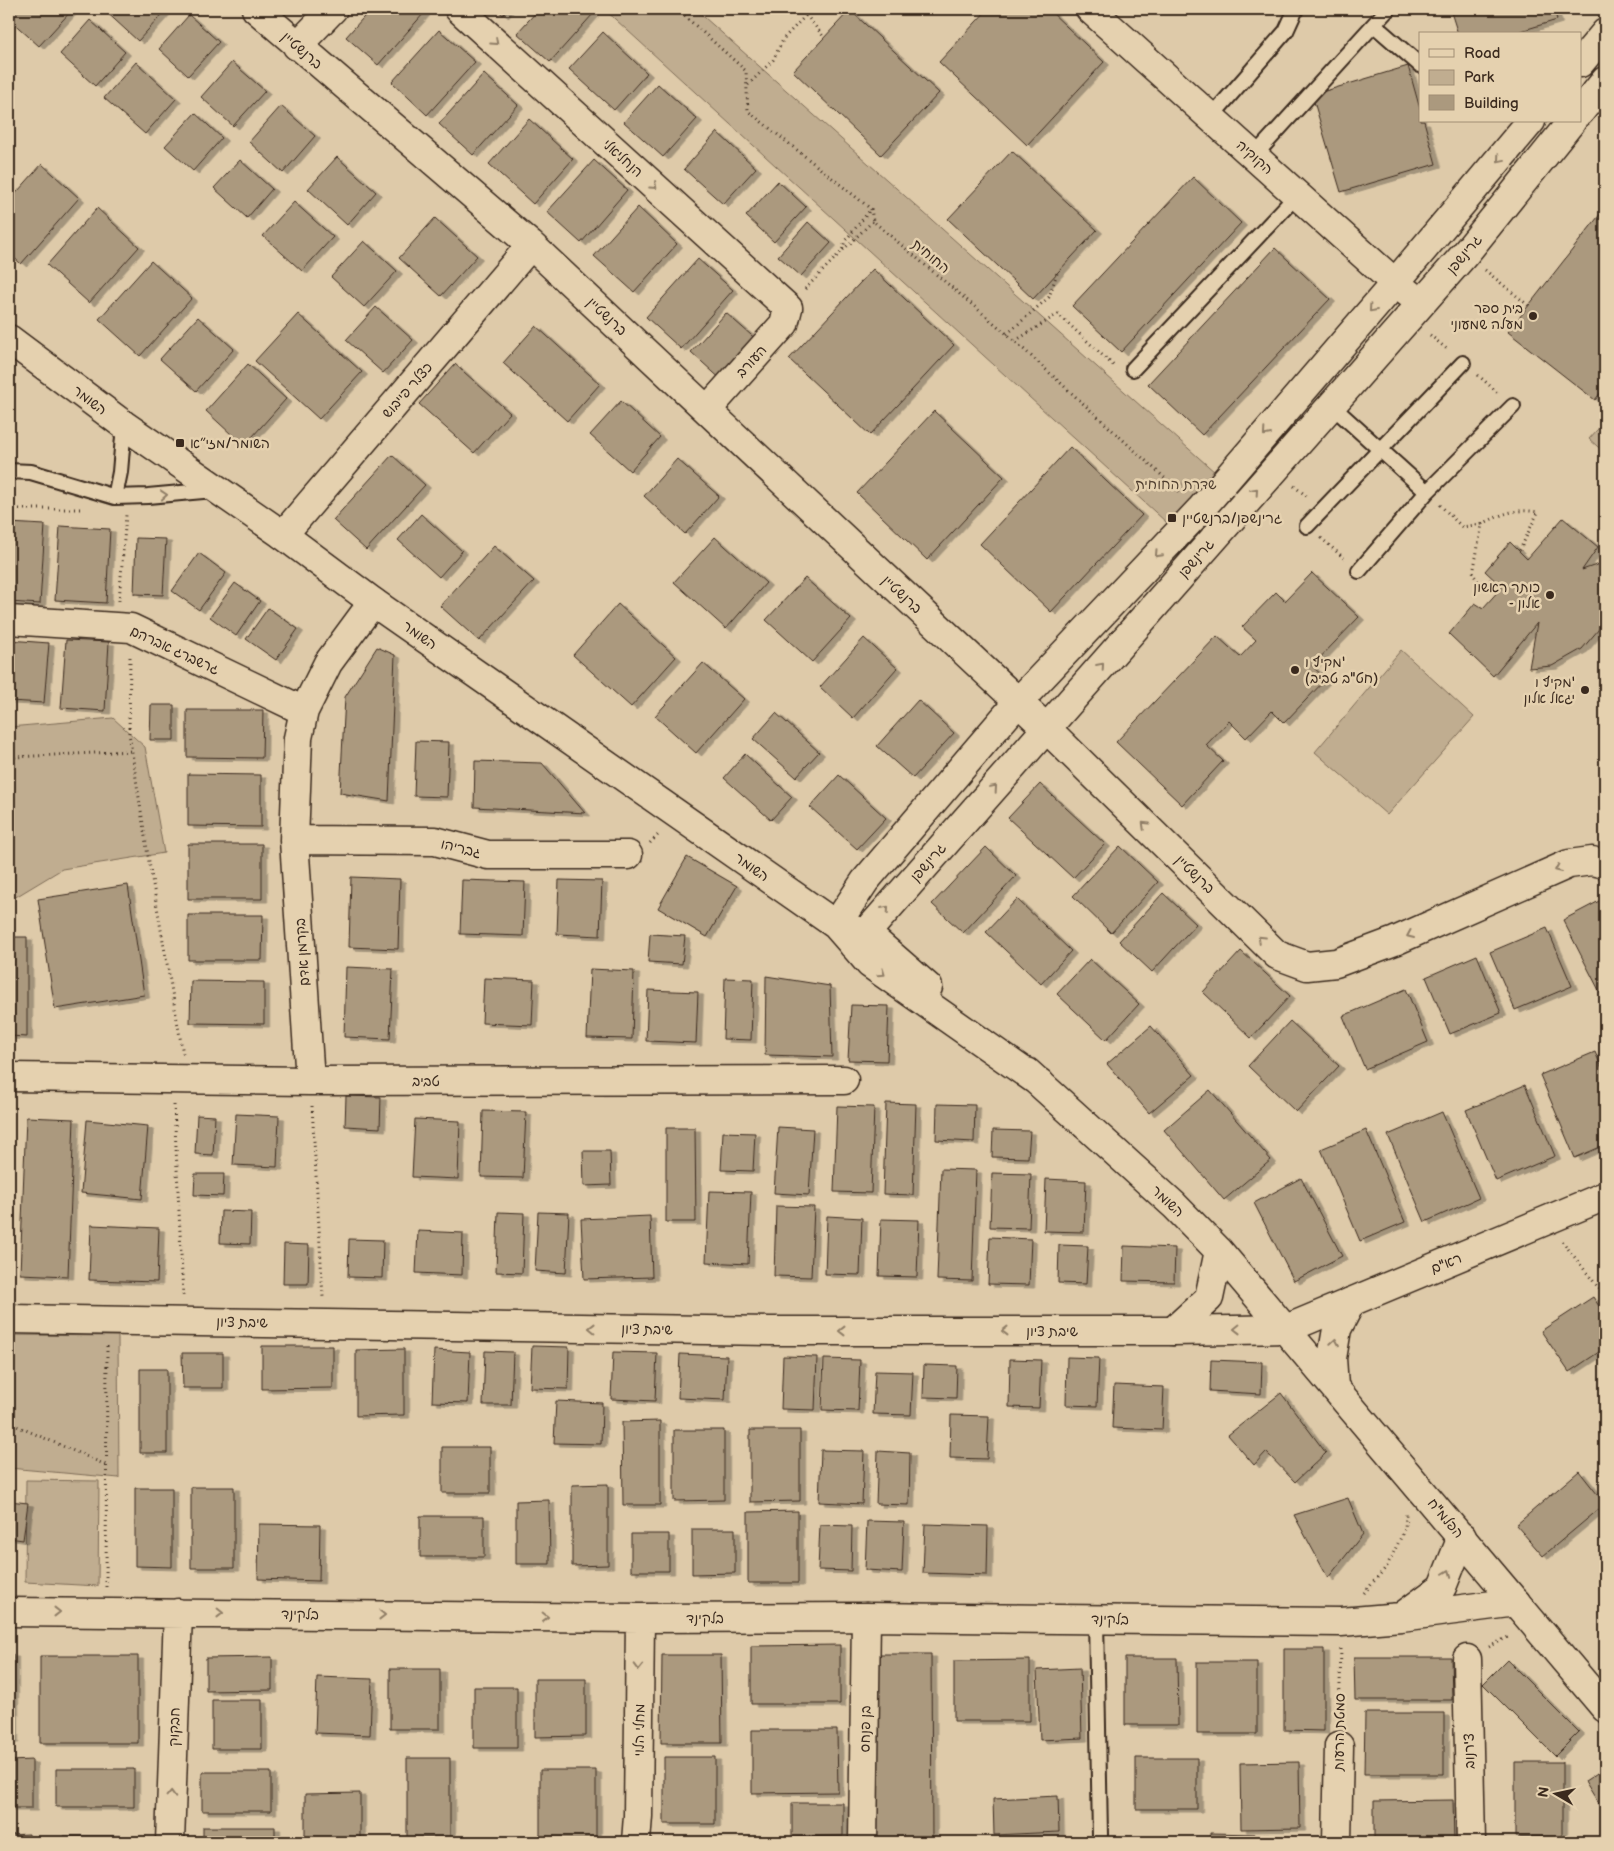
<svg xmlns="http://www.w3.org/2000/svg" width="1614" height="1851" viewBox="0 0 1614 1851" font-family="'Balsamiq Sans','Playpen Sans Hebrew',sans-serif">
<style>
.green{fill:#c0ad90;stroke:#7e6c57}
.building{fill:#ab997e;stroke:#3b2a1e;filter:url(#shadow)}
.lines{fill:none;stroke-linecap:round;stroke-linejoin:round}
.service-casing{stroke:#3b2a1e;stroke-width:18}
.minor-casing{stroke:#3b2a1e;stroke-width:31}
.tertiary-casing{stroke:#3b2a1e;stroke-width:31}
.path{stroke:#3b2a1e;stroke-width:3;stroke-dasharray:1 4;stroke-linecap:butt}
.service{stroke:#e5d1af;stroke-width:14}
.minor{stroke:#e5d1af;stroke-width:28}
.tertiary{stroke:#e5d1af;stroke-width:28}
.oneway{stroke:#907e66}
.poi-dot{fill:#3b2a1e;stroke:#e5d1af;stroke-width:2}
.labels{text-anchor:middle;stroke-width:5;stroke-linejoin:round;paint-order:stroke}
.street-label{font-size:14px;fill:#3b2a1e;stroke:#e5d1af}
.poi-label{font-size:14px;fill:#3b2a1e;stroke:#e5d1af;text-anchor:end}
.park-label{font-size:14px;fill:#4f3e2f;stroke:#e5d1af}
</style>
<defs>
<filter id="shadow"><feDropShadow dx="5.5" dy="3" stdDeviation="0" flood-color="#0004"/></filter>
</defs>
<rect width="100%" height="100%" fill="#decaa9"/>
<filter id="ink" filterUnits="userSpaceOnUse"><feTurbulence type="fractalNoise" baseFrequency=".02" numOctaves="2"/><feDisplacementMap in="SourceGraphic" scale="10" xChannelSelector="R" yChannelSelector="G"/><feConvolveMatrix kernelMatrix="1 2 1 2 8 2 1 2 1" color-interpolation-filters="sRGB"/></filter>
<g filter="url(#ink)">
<!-- green -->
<path class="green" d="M604,9h91l530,472 -47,52z
M1605,421v32l-16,-14z
M1401,650l73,67 -87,98 -72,-63z
M113,718l32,29 19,106 -102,16 -53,32v-174z
M9,1335l109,1 1,142 -110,-10z
M26,1480l73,1 -1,105 -73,-4z"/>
<!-- building -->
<path class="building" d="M9,9h64l-34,37 -30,-27z
M103,9h64l-29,32z
M371,9h48l5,4 -46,52 -32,-28z
M496,9h12l-5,6z
M539,9h48l6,5 -43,48 -33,-29z
M988,9h60l56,53 -77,83 -88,-83z
M1450,9h104l3,11 -46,14h-53z
M850,10l89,83 -58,62 -88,-84z
M189,15l30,27 -31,34 -29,-27z
M90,20l35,32 -30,34 -35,-32z
M439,30l36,32 -48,53 -35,-33z
M603,32l44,41 -33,37 -45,-41z
M136,62l40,37 -31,35 -41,-36z
M232,62l33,29 -32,35 -32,-29z
M1408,66l12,43v12h4l12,43 -95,28 -29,-97z
M484,74l34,31 -45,50 -34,-31z
M658,84l39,35 -34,38 -39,-35z
M281,106l34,30 -32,37 -34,-31z
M195,113l27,25 -29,33 -28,-25z
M529,119l44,40 -40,45 -44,-40z
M717,132l39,36 -33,36 -39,-35z
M1012,151l85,79 -64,69 -85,-80z
M337,157l39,35 -29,33 -39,-36z
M240,160l32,29 -25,29 -33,-30z
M594,160l33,30 -46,53 -34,-31z
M42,164l37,34 -58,66 -12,-11v-52z
M1193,177l48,46 -120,129 -49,-46z
M778,181l28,26 -32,35 -28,-26z
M294,202l39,35 -31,34 -39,-35z
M638,207l39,37 -43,48 -40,-36z
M97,208l42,39 -50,56 -42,-38z
M1605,208v122l-4,5 4,4v48l-10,13 -87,-68z
M435,218l42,38 -36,40 -42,-38z
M808,222l23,21 -30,33 -23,-20z
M364,241l33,30 -33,36 -33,-30z
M1275,248l55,51 -128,136 -54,-51z
M698,259l35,31 -52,59 -35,-32z
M151,261l41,37 -52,58 -41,-37z
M873,269l81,76 -84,90 -81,-76z
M376,307l37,33 -30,33 -37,-33z
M726,313l33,29 -35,40 -33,-30z
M298,314l64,58 -43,47 -64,-58z
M198,317l36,32 -38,42 -36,-32z
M536,326l64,58 -33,37 -64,-58z
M248,364l38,35 -42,47 -38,-35z
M455,364l55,49 -36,40 -55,-49z
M621,401l39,36 -30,34 -40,-36z
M934,411l70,66 -77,83 -70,-67z
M1070,447l72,68 -91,97 -71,-68z
M392,455l33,30 -59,65 -33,-30z
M677,459l42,37 -34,38 -41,-38z
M421,514l41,37 -23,26 -41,-37z
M1563,518l35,29 -16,23 23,-8v60l-23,27 -30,17 -23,2 8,-45 -44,53 -44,-42 26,-31 8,5 19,-21 -17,-16 25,-29 17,17z
M9,523l36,2 -5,79 -31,-2z
M60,526l50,3 -4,74 -51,-3z
M715,537l51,46 -40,46 -52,-47z
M136,538l30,1 -3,56 -29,-1z
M494,546l40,35 -55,60 -39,-35z
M199,553l27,20 -27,37 -27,-19z
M1312,573l47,44 -47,49 14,13 -42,44 -12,-12 -26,27 -17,-17 -23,24 17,16 -41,44 -66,-63 101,-106 23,21 16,-17 -14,-13 34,-35 9,9z
M805,578l46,41 -39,43 -46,-42z
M235,583l25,18 -24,35 -26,-19z
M618,604l58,53 -45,50 -58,-52z
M268,608l30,21 -22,31 -30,-21z
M864,638l33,30 -44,50 -33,-31z
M9,640l40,3 -5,60 -35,-2z
M66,640l43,2 -4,69 -44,-3z
M377,647l18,8 -6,146 -49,-8 5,-96z
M703,663l41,36 -48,54 -41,-37z
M918,700l36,33 -41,45 -36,-32z
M151,705h23v35h-24z
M187,710h76l-1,48 -75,-1z
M776,713l43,39 -23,25 -43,-38z
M416,741l33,1 -2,55 -33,-1z
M745,754l47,43 -21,23 -47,-42z
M475,761l67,2 43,50 -111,-6z
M188,774l73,1v52l-73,-1z
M839,775l47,43 -29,31 -47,-42z
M1040,784l65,60 -32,34 -65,-60z
M188,844h74v55h-74z
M1120,846l38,36 -47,51 -38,-37z
M986,847l30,29 -53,57 -31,-29z
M687,857l50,29 -30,51 -49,-29z
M351,877l49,2 -2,70 -49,-2z
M462,880l63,2 -2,54 -63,-2z
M559,880l43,1 -2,55 -43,-2z
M128,885l16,110 -89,14 -17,-110z
M1163,893l33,31 -44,48 -33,-31z
M1605,898v104l-42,-82z
M1017,899l54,52 -30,33 -55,-52z
M188,915h75l-1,45h-74z
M1547,928l25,58 -57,24 -25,-58z
M650,934l35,2 -3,28 -34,-2z
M9,937h18v100l-18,-1z
M1241,951l49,45 -39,42 -48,-46z
M1477,955l24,58 -51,21 -24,-57z
M1090,959l49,45 -33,36 -49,-46z
M346,967l47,2 -3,70 -46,-2z
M590,969l44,2 -2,68 -45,-1z
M766,976l64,10 2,71 -67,-2z
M484,978l50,2 -2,45 -50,-2z
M725,978l28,1 -2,61 -28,-1z
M191,981l73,1v42l-74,-1z
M1406,989l22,53 -63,27 -22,-53z
M648,990l50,2 -2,51 -50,-2z
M851,1005l38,1 -2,55 -39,-1z
M1290,1021l49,45 -43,46 -48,-46z
M1151,1026l43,49 -45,38 -42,-49z
M1595,1052l10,23v70l-30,13 -35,-83z
M1525,1085l30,71 -59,25 -30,-71z
M1210,1090l61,70 -47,40 -60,-70z
M346,1096l35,1 -1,31 -35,-2z
M886,1103l30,1 -3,91 -30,-1z
M937,1104l38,1 -1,37 -38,-2z
M837,1106l37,1 -3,86 -37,-1z
M483,1111l43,1 -3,66 -42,-1z
M1442,1112l37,86 -54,24 -37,-87z
M236,1114l43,2 -2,51 -44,-2z
M197,1115l18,1 -2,39 -18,-1z
M26,1117l48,2 -6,157 -48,-2z
M415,1119l45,2 -2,58 -46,-2z
M87,1120l61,6 -6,73 -61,-6z
M778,1127l35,2 -4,66 -35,-2z
M666,1128h29l1,94h-30z
M993,1130l37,1 -2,27 -36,-1z
M1366,1130l39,92 -45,19 -39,-92z
M723,1132l32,1 -2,38 -32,-1z
M583,1151h27l1,34 -27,1z
M941,1169l35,1 -4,111 -35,-1z
M992,1173l39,1 -2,54 -39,-1z
M195,1174h29l-1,22 -29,-1z
M1301,1178l41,78 -48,25 -40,-78z
M1046,1179l40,2 -2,51 -40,-1z
M709,1191l42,1 -3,72 -42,-2z
M776,1206l38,1 -3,70 -37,-1z
M221,1211l30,1 -1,32 -30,-1z
M498,1212l26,1 -2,60 -26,-1z
M538,1212l31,1 -3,60 -31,-2z
M650,1216l2,61 -68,2 -3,-60z
M827,1216l35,2 -2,57 -35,-1z
M881,1219l38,1 -2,57 -38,-1z
M91,1225l68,3 -2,54 -68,-2z
M418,1231l45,2 -1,42 -46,-2z
M990,1237l41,2 -2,46 -41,-1z
M349,1239l34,1 -1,38 -34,-1z
M284,1244l25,1 -1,39h-25z
M1059,1245l29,1 -2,38 -28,-1z
M1124,1246l51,2 -1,34 -51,-1z
M1593,1297l12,18v33l-36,24 -28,-41z
M262,1346h71v42l-71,1z
M532,1346l37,1 -1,42 -38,-1z
M404,1349v66l-48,1v-66z
M434,1350l36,2 -2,51 -36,-1z
M485,1351l28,1 -2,53h-28z
M613,1352l44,1 -2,48 -44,-2z
M182,1353h41v35h-40z
M680,1354l47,2 -2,44 -47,-2z
M783,1356l34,1 -2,53 -34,-1z
M1067,1357l32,1 -2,48 -31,-1z
M824,1359l36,1 -2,51 -36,-1z
M1010,1359l31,1 -2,48 -30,-1z
M1211,1360l51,2 -1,32 -51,-3z
M924,1365l33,1 -1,32 -33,-1z
M140,1369h27v84h-27z
M875,1371l38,1 -2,43 -38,-1z
M1114,1385l50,2 -2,43 -50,-2z
M1281,1393l45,60 -31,29 -29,-30 -12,13 -26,-30z
M556,1401l46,2 -1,41 -47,-1z
M951,1415l38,1 -2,43 -37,-1z
M660,1421v84h-37l-1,-83z
M674,1430h50v70l-50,1z
M750,1430h50v71l-50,1z
M442,1447h48v46h-48z
M821,1450l43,1 -2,53 -43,-2z
M878,1451l32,2 -1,52 -33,-1z
M1579,1471l26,33 -62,52 -27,-31z
M608,1484v81l-36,1v-81z
M191,1487h43v81h-43z
M135,1488h37v79l-37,-1z
M1348,1498l15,36 -35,44 -34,-63z
M549,1500l1,64h-34v-63z
M9,1501l19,2 -5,37 -14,-2z
M798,1511v72h-50v-71z
M420,1516h64v41h-64z
M867,1521l37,1 -2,50 -37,-2z
M259,1524l61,1 -1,56 -61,-2z
M925,1524l63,2 -1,49 -64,-2z
M820,1525l32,1 -1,45 -33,-1z
M692,1529h43v44l-43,1z
M631,1534h38v37h-38z
M840,1645v59h-89v-58z
M1284,1649h40v82l-40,-1z
M9,1654h4v86h-4z
M875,1654h56l1,188h-57z
M662,1655h59l1,88h-61z
M40,1656h98v87h-98z
M272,1657v33l-66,1v-33z
M1354,1657h97l1,43h-97z
M1125,1658h52l1,67h-53z
M1030,1660v61h-76v-60z
M1507,1660l72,72 -24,24 -72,-72z
M1197,1662h60v72h-60z
M1080,1668l2,70 -42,2 -3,-70z
M390,1669h50v60h-50z
M317,1677l55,2 -2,56 -55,-2z
M535,1679h51v57l-51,1z
M474,1687h43v61h-43z
M212,1700h50v49h-50z
M1365,1713h79v61h-80z
M752,1730h85l1,62 -86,1z
M664,1757h51v67h-51z
M407,1758h43v80h-43z
M1136,1758h61v51h-61z
M32,1760v48h-23v-47z
M1299,1762l1,66 -59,1 -1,-66z
M1515,1762h47v75h-47z
M1605,1768v46l-20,-33z
M56,1769h78v38h-78z
M540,1770h56v72h-56z
M202,1772h69v39h-69z
M360,1793v49h-55v-48z
M1058,1796l1,36 -65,3 -1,-36z
M1453,1800l1,42h-80v-41z
M792,1803h51v33l-51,1z
M203,1827h72v15h-72z
M1210,1833l45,1v8h-45z
M29,1834v8h-20v-7z
M64,1836h61v6h-61z
M1286,1839h43v3h-43z"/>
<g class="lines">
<!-- service casing -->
<g class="service-casing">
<path id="service" d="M1374,25l46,40
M1211,117l75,-86 10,-22
M1254,156l134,-147
M1133,369l164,-174
M1332,406l95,86
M9,471l22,1 84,25 33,-1 66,-6
M115,497l5,-25 4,-47
M1307,526l156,-163
M1359,571l68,-79 86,-86
M1096,1619l4,216"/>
</g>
<!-- minor casing -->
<g class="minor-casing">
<path id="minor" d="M256,9l275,236 515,483 231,227 30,11 29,-3 59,-22 174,-77 23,-3 13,3
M459,9l329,299 -4,16 -77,86
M1090,9l305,274 26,20
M297,46l36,-37
M283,535l248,-290
M9,620l122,8 173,83
M294,840l141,1 53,14h140
M9,1077l301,4 534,-1
M310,1081l-16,-241 4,-102 6,-27 24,-48 45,-61
M9,1319l761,12h403l113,-2 319,-133
M9,1612l631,6 226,-1 475,5 60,-5 115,-15
M1404,1615l38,-28 20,-50
M1467,1659l4,183
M170,1842l8,-229
M636,1842l2,-26 2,-198
M863,1842l3,-225
M1337,1842l2,-96"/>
</g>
<!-- tertiary casing -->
<g class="tertiary-casing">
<path id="tertiary" d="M1580,63l25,-30
M1580,112l25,-31
M9,339l115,86 159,110 90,67 463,323 34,39 170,119
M836,925l29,-44 153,-179 182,-192 195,-227 136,-162
M839,926l27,7 62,54
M853,945l13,-12 599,-679 107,-133
M1027,1072l147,133 45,46 386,457
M1173,1331l36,-33 10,-47
M1334,1386l-2,-28 5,-29 14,-27"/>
</g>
<!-- path -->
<path class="path" d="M677,9l69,62 2,40 123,98 2,12 134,113 173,158
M806,15l18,22
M748,85l25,-25 11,-22 28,-29
M843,250l30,-29
M1485,270l44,36
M805,289l37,-38 3,-10 26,-32
M1007,334l42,-37 8,-24
M1430,335l18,15
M1015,341l43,-27 56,52
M1478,375l21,19
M1171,483l16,2
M1294,486l15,12
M1440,505l22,22 20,-3 -9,50 7,10 13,-5
M9,509h73
M1482,524c20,-10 33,-16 56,-12l-19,40
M1321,538l23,20
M119,601l7,-86
M130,657l-1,76 19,123 35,198
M9,766l6,-9 117,-6
M650,843l10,-10
M174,1105l9,191
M312,1106l11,191
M1562,1241l43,55
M9,1421l3,3 94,41
M106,1587l1,-242
M1364,1593l23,-27 18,-37 1,-15
M1489,1647l21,-11
M1339,1720l2,-71
M379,1842v-3"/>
<!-- service -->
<use href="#service" class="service"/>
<!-- minor -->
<use href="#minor" class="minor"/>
<!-- tertiary -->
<use href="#tertiary" class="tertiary"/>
</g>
<!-- one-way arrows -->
<defs><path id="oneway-chevron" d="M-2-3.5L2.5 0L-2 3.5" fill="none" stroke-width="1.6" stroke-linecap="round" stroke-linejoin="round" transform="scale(1.25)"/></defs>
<g class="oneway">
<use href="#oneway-chevron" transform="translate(495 42) rotate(42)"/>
<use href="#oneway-chevron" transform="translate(1500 159) rotate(130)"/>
<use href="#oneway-chevron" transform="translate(654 186) rotate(42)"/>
<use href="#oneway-chevron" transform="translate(1372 309) rotate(131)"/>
<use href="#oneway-chevron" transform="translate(1266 433) rotate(131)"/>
<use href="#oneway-chevron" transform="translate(1255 491) rotate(-49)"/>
<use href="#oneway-chevron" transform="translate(164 495) rotate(-5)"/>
<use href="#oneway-chevron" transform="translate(1158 554) rotate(133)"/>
<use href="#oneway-chevron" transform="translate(1101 666) rotate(-49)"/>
<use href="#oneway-chevron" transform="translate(994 788) rotate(-49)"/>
<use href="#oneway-chevron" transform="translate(1145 825) rotate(-136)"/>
<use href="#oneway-chevron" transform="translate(1558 869) rotate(156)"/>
<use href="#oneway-chevron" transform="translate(886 909) rotate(-49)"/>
<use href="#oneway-chevron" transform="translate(1410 935) rotate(156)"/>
<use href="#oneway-chevron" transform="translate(1261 939) rotate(-136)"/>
<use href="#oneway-chevron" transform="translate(882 973) rotate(35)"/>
<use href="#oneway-chevron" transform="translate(592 1328) rotate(-179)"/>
<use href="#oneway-chevron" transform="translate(1237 1329) rotate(179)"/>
<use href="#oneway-chevron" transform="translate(842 1331) rotate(-180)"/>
<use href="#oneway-chevron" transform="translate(1005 1331) rotate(-180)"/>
<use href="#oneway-chevron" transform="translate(1335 1342) rotate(-81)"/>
<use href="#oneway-chevron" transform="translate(1448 1573) rotate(-69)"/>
<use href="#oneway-chevron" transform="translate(57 1612)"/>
<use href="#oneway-chevron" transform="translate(220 1613) rotate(1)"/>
<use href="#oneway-chevron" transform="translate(382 1615) rotate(1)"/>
<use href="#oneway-chevron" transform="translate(545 1617) rotate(1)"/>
<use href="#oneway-chevron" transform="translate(639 1667) rotate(91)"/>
<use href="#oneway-chevron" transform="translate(171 1794) rotate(-88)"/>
</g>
</g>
<!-- markers -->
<g class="poi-dot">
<circle cx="1533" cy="316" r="5"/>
<rect x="175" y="438" width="10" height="10" rx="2.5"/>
<rect x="1167" y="513" width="10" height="10" rx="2.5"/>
<circle cx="1550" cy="595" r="5"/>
<circle cx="1295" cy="670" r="5"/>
<circle cx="1585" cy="690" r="5"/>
</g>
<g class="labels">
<!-- street labels -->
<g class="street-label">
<text transform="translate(302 50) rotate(41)" y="5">ברנשטיין</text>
<text transform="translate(1255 157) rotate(42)" y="5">הקוקיה</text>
<text transform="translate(623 158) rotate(42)" y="5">הנחליאלי</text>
<text transform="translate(1464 254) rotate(-50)" y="5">גרינשפן</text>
<text transform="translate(931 256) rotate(40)" y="5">החוחית</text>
<text transform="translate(607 316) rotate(43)" y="5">ברנשטיין</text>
<text transform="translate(751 361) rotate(-48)" y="5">העורב</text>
<text transform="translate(407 390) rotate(-49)" y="5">כצלר פייבוש</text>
<text transform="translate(90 400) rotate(37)" y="5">השומר</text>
<text transform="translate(1196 558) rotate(-49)" y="5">גרינשפן</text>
<text transform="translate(902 594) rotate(43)" y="5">ברנשטיין</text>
<text transform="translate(420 635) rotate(35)" y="5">השומר</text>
<text transform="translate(175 650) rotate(25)" y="5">גרשברג אברהם</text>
<text transform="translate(461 848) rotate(14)" y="5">גבריהו</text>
<text transform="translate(928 862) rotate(-49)" y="5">גרינשפן</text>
<text transform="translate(752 867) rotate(35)" y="5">השומר</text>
<text transform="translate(1195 874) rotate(44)" y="5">ברנשטיין</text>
<text transform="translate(302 952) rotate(-94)" y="5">בקרמן אדם</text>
<text x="426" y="1086">טביב</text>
<text transform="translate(1168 1201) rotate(43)" y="5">השומר</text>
<text transform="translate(1446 1263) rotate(-22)" y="5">רא"ם</text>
<text transform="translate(242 1322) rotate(1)" y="5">שיבת ציון</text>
<text transform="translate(647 1329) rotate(1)" y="5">שיבת ציון</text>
<text x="1052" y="1336">שיבת ציון</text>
<text transform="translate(1446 1518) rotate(50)" y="5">הפלמ"ח</text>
<text transform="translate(300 1614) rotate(1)" y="5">בלקינד</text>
<text x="705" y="1623">בלקינד</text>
<text transform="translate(1110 1619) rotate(1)" y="5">בלקינד</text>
<text transform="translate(174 1727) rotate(-88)" y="5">חבקוק</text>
<text transform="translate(865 1729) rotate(-89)" y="5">בן פנחס</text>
<text transform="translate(639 1730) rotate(-89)" y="5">מחלי הלוי</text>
<text transform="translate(1339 1732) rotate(-89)" y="5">סמטת הרעות</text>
<text transform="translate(1469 1751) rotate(-91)" y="5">צ'רנוב</text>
</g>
<!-- poi labels -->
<g class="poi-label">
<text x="1523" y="313">בית ספר<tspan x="1523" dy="16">מעלה שמעוני</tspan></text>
<text x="190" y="448" text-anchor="start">השומר/מזי״א</text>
<text x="1182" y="523" text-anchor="start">גרינשפן/ברנשטיין</text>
<text x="1540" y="592">כותר ראשון<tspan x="1540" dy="16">- אלון</tspan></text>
<text x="1305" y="667" text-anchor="start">מקיף ו'<tspan x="1305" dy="16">(חט"ב טביב)</tspan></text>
<text x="1575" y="687">מקיף ו'<tspan x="1575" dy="16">יגאל אלון</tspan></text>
</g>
<!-- park labels -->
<g class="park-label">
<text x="1176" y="489">שדרת החוחית</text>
</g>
</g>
<!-- margin -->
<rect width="1614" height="1851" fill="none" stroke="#e5d1af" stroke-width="30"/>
<rect x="15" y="15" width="1584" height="1821" fill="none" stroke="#3b2a1e" stroke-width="2" filter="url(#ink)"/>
<!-- legend -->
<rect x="1419" y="32" width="162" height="90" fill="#e5d1af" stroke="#a18e75"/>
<rect x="1429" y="49" width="25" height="8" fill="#e5d1af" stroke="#a18e75"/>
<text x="1464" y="58" font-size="15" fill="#3b2a1e">Road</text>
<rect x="1429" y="70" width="25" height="15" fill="#c0ad90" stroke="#a18e75"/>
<text x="1464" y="82" font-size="15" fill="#3b2a1e">Park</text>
<rect x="1429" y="95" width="25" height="15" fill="#ab997e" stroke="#a18e75"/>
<text x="1464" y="108" font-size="15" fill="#3b2a1e">Building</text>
<!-- north arrow -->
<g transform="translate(1556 1794) rotate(279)" stroke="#e5d1af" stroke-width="4" paint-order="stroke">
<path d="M0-4L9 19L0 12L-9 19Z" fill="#3b2a1e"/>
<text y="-8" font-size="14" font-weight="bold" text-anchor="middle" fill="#3b2a1e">N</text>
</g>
</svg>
